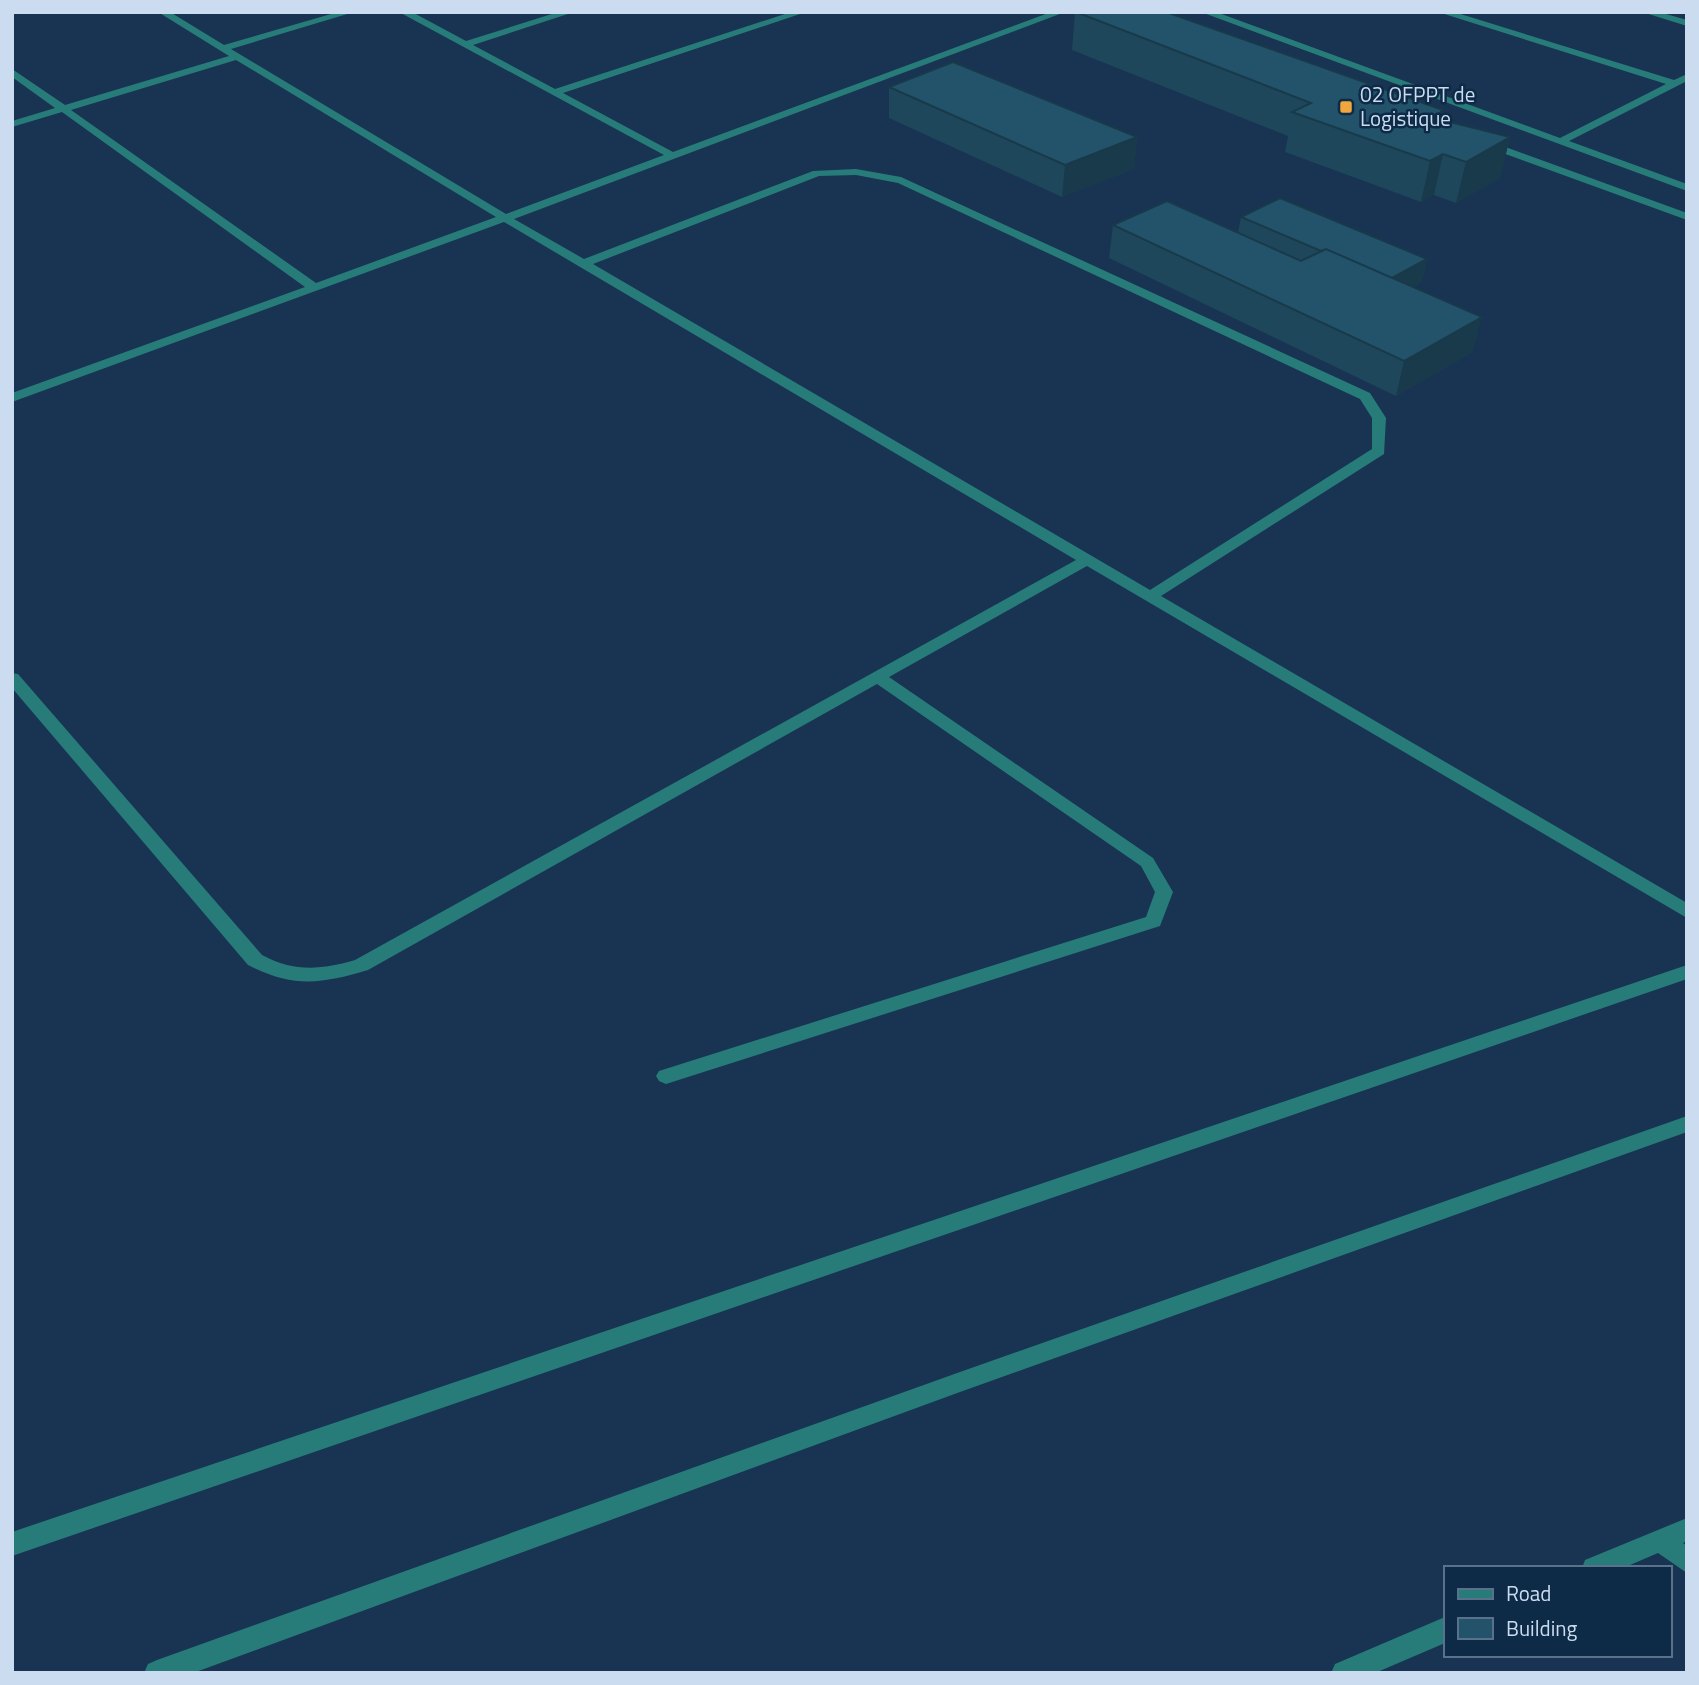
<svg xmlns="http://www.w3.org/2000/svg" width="1699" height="1685" viewBox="0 0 1699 1685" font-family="'Titillium Web',sans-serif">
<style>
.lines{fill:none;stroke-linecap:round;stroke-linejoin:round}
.minor{fill:#277c79;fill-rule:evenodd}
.wall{fill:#1e475b}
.shaded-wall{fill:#183a4a}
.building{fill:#23536a;stroke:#183a4a;stroke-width:2}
.poi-dot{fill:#f0a73e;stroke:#0d2a47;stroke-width:2.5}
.labels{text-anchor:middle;stroke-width:5;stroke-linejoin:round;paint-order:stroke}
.far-poi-label{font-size:21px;fill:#ccdcf0;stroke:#0d2a47;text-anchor:start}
</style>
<rect width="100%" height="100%" fill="#183452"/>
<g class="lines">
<!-- minor -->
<path class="minor" d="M158,12h12l54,33 114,-33h16l-123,37 275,165 158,-59 -265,-143h13l54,29 92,-29h16l-101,33 82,44 236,-77h15l-243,81 110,59 378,-140h14l-551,207 70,40 229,-88 43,-2 45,8 469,216 16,25 -2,36 -223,142 526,307v15l-600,-352 -198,111 264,181 20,34 -13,34 -494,158 -7,-3 -3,-5 3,-5 487,-154 9,-25 -14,-26 -264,-182 -509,286c-47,14 -75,18 -120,-5l-236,-277v-15l6,1 244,281c31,17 59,15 93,5l721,-400 -572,-338 -492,180v-9l293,-106 -243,-175 -50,15v-6l43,-13 -43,-31v-8l53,36 164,-49zM236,60l260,157 -180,66 -245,-173zM856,175l42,8 462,216 12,19v31l-222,141 -557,-326 226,-88z
M1201,12h15l344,126 106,-54 -228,-72h16l220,68 13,-6v7l-118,60 118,43v7z
M1642,12h17l28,8v6z
M1481,141h8l198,72v7l-206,-75z
M1687,965v14l-1675,577v-24z
M1687,1116v16l-727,260 -767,281h-49l4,-9 9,-4 803,-288z
M1687,1518v23l-4,2 4,3v27l-29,-20 -35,15h-41l3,-8z
M1445,1617v26l-70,30h-44l4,-9z"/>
</g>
<!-- wall -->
<path class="wall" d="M1075,12l368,98 -2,10 69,17 -10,41 -44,25 -22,-8 -13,7 -136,-50 3,-16 -216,-86z
M889,87l248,50 -3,32 -72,28 -173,-79z
M1241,217l186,42 -5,23 -9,5 60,65 -77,44 -287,-138 4,-33 125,8z"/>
<!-- shaded-wall -->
<path class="shaded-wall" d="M1443,110l-8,40 -1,-32z
M1137,137l-3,32 -72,28 3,-32z
M1510,137l-10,41 -44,25 10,-41z
M1443,154l-9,41 -13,7 9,-41z
M1427,259l-5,23 -39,21 5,-23z
M1482,317l-9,35 -77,44 8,-35z"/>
<!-- building -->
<path class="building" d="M1076,12h90l277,98 -9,8 76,19 -44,25 -23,-8 -13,7 -138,-49 19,-9z
M953,62l184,75 -72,28 -176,-78z
M1280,198l147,61 -35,19 -66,-29 -5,2 -80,-34z
M1167,201l134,60 25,-12 156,68 -78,44 -291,-136z"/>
<!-- markers -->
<rect class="poi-dot" x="1339" y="100" width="14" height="14" rx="3.5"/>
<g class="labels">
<!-- far-poi labels -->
<g class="far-poi-label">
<text x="1360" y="102">02 OFPPT de<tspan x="1360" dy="24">Logistique</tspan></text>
</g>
</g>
<!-- border -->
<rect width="1699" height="1685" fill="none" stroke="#ccdcf0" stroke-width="28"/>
<!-- legend -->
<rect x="1444" y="1566" width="228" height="91" fill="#0d2a47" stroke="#59718b" stroke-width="2"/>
<rect x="1458" y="1589" width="35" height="10" fill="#277c79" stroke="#59718b" stroke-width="2"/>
<text x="1506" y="1601" font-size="21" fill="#ccdcf0">Road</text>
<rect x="1458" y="1618" width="35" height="21" fill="#23536a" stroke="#59718b" stroke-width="2"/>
<text x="1506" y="1636" font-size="21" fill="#ccdcf0">Building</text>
</svg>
